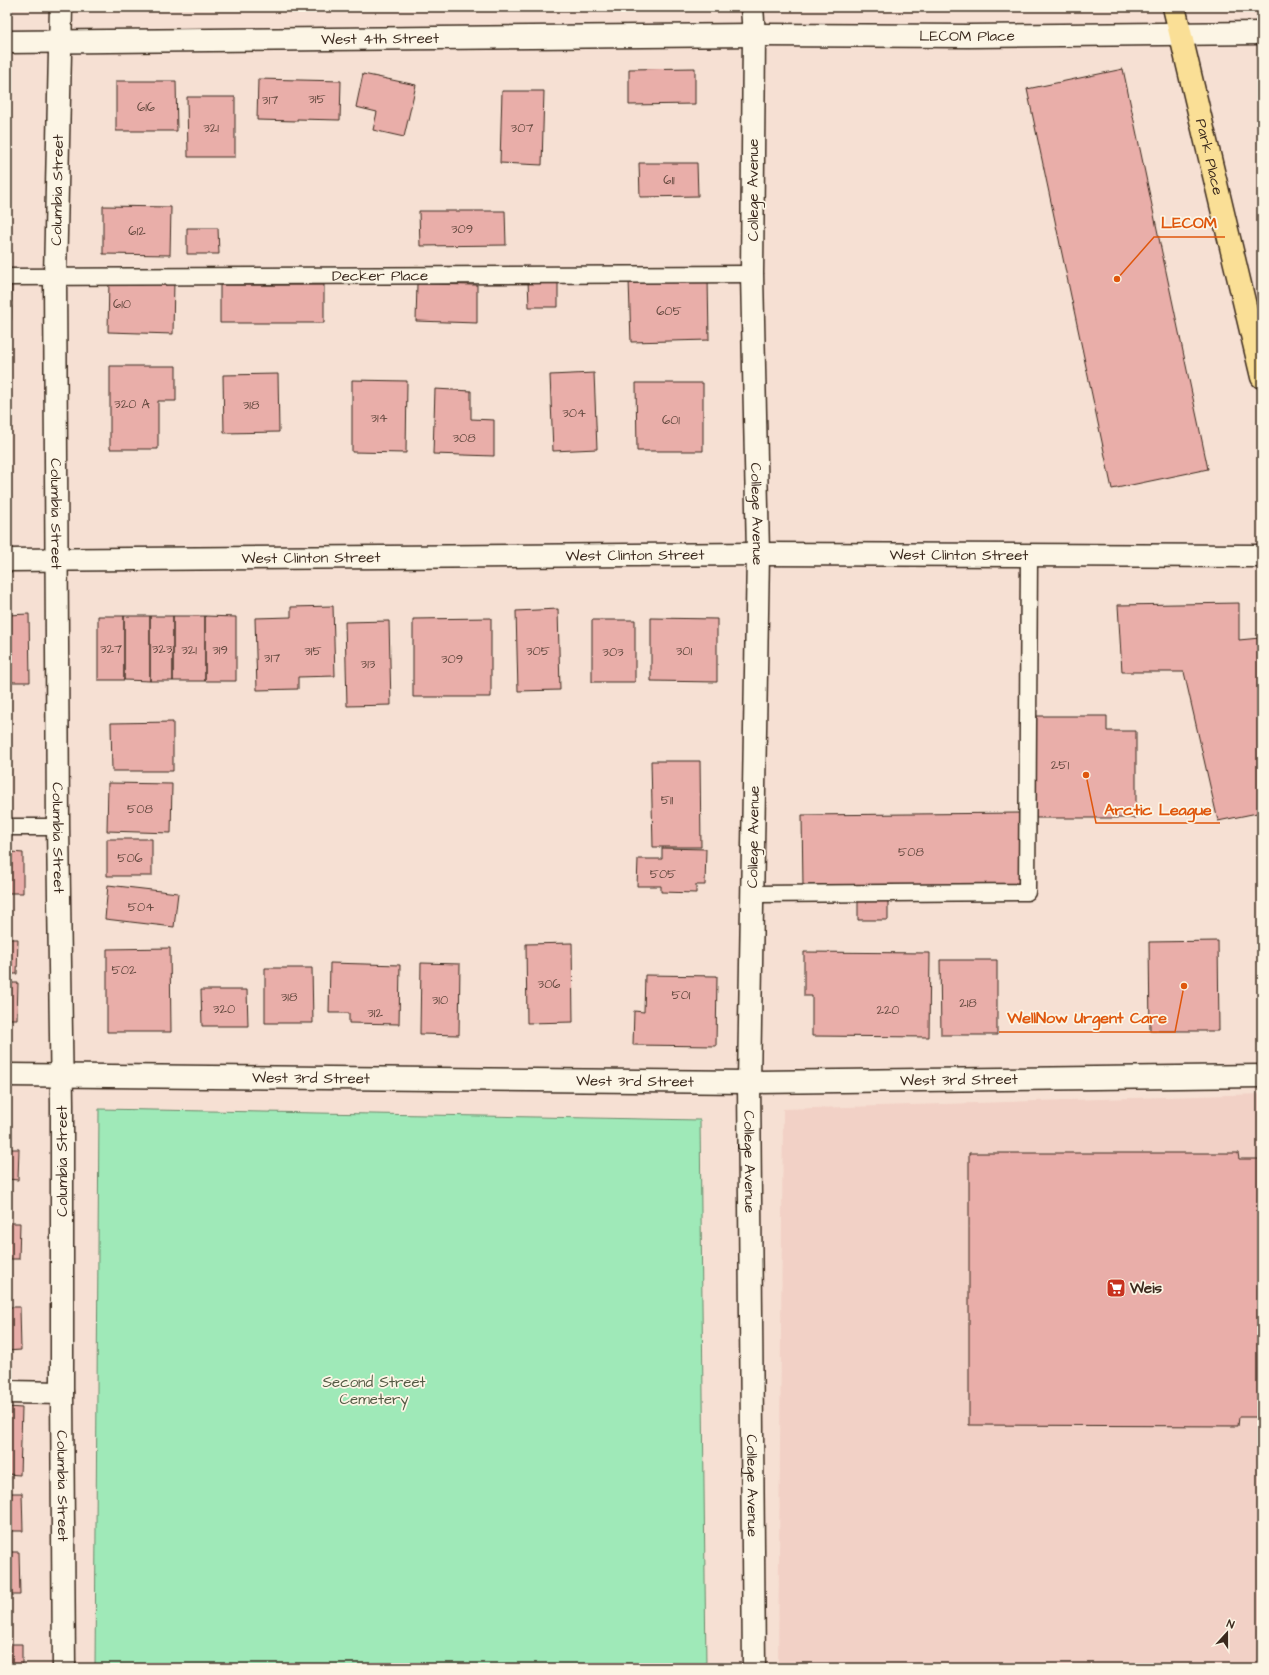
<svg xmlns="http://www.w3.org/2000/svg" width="1269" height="1675" viewBox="0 0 1269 1675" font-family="'Architects Daughter',sans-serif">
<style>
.built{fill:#f2d1c6}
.green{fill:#9fe9b8;stroke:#6d8a6b}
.building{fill:#e9aea9;stroke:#3b2a1e}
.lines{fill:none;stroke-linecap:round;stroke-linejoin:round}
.lane-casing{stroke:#3b2a1e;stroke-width:19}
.street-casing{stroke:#3b2a1e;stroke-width:25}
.primary-casing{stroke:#3b2a1e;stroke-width:25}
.lane{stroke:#fcf5e5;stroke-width:16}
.street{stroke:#fcf5e5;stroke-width:22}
.primary{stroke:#fadf96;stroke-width:22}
.labels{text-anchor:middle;stroke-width:3.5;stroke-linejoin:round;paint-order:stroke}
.number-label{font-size:13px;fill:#664b41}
.street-label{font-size:15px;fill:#3b2a1e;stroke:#fcf5e5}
.poi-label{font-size:15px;font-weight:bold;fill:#3b2a1e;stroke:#fcf5e5;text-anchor:start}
.park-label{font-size:15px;fill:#545a44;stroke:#fcf5e5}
.leader{fill:none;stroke:#df570d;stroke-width:1.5}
.callout-dot{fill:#df570d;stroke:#fcf5e5;stroke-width:1.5}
.callout-label{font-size:16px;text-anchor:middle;font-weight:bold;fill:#df570d;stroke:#fcf5e5;stroke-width:3.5;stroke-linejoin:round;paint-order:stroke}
</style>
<rect width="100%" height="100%" fill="#f6e0d3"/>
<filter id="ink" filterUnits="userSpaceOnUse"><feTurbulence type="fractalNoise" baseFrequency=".025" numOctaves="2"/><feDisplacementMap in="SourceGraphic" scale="8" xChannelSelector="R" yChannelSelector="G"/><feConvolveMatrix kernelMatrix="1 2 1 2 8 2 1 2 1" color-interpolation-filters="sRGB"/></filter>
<g filter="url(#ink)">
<!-- built -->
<path class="built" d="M1262,1094v574h-484l5,-559z"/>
<!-- green -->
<path class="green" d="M99,1109l601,11 6,548h-611z"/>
<!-- building -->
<path class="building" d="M695,68v36l-66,1v-36z
M1123,69l85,400 -96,20 -85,-400z
M363,74l53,11 -12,52 -31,-7 4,-18 -21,-5z
M258,79l83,2 -1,39 -43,-1v2l-40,-1z
M116,81h60l1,50h-61z
M502,91h42l-2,74 -42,-2z
M187,97h48v60h-47z
M639,163h58l1,33 -58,1z
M103,206l68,1 -1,48 -67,-1z
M419,211h86l1,34 -86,1z
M187,228h31l1,26h-32z
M708,278l1,62 -78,2 -2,-62z
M109,279l65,1 -1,54 -65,-2z
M528,280h30v27h-29z
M7,281h5l-1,39h-4z
M417,284l60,1v38l-61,-2z
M220,285h104v38h-104z
M110,366h66v35h-18v48h-48z
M594,373l3,76 -44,2 -3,-76z
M278,374l1,58 -55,1 -1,-58z
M352,380l55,1 -1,72 -54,-1z
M636,383h67v68h-66z
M435,389l36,2v28l23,1v36l-61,-2z
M1239,603v37l21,-2 2,7v167l-44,9 -34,-149h-62l-4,-67z
M333,606l2,70 -37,1v12l-41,1 -2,-72 36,-1v-10z
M558,609l2,81 -42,1 -2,-80z
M29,614l1,68h-23v-67z
M98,616h26v64h-26z
M124,616h26v65l-26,-1z
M150,616h23v65h-23z
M173,616h32v65h-32z
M205,616l31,1v64h-31z
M491,618v79h-78v-78z
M651,618l66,1v63l-66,-1z
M592,620h43v62h-43z
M389,621l2,84 -44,1 -2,-84z
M1036,716h71v15h29v87h-100z
M173,722v49h-61l-1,-48z
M651,761h49l1,86h-48z
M108,783l64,1 -1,49 -64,-2z
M1020,813l1,73 -218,1 -1,-72z
M7,835h4v17l12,1v40h-16z
M107,839h45v37h-45z
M662,848l44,1 -1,36h-9v8l-35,-1v-6h-24l1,-27h24z
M108,885l70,8 -4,34 -69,-8z
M888,897v23h-30v-22z
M7,939h11l-1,35h-10z
M1218,941l1,90h-69l-1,-89z
M572,943l1,79 -46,1 -1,-79z
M170,948l1,84h-64v-83z
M804,952l126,1 -1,84 -117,-1v-40h-8z
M940,960h57v75h-56z
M330,963l70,2 -1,59 -50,-1v-10h-20z
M421,963l39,1 -1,71 -39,-1z
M265,968h47l1,55h-48z
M645,975l72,1 -1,70 -83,-1 1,-34 10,1z
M7,983h11l-1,36h-10z
M201,990h46l1,36h-46z
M7,1149h12l-1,31 -11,-1z
M969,1153h269l1,6h23v258h-23l-1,9 -269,-1z
M7,1223h13l-1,36h-12z
M7,1307h13l1,43 -14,1z
M7,1407l15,1 -2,67 -13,-1z
M7,1493h15l1,38h-16z
M7,1552h12l1,43h-13z
M7,1644h15v24h-15z"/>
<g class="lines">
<!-- lane casing -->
<g class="lane-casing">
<g id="lane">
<path id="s1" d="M7,277l745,-3"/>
<path d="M7,827h51"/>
<path d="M752,894l275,-2 2,-337"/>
</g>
</g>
<!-- street casing -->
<g class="street-casing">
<g id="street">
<path id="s2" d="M61,7l-6,270 3,550 4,277v289l2,275"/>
<path id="s3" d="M752,7l2,28 -2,239 6,280 -9,528 5,586"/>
<path id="s4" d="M7,42l747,-7 215,1 293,-3"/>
<path id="s5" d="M7,560l751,-6 504,2"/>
<path id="s6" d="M7,1075l742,7 513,-6"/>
<path d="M7,1392l55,1"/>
</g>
</g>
<!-- primary casing -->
<g class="primary-casing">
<g id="primary">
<path id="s7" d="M1174,7l88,370"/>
</g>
</g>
<!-- lane -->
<use href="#lane" class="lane"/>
<!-- street -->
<use href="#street" class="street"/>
<!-- primary -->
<use href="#primary" class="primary"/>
</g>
</g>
<!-- icons -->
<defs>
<g id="supermarket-square" transform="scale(1)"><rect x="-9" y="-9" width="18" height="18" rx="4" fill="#c8321e" stroke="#fcf5e5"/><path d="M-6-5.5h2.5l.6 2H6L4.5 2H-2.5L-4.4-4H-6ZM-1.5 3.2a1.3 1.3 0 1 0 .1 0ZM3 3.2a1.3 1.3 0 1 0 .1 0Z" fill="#fff"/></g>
</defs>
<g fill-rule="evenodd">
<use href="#supermarket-square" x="1116" y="1288"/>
</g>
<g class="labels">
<!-- number labels -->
<g class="number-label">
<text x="317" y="103">315</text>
<text x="270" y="104">317</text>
<text x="146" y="111">616</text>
<text x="211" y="132">321</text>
<text x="522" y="132">307</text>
<text x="669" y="184">611</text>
<text x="462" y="233">309</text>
<text x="137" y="235">612</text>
<text x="122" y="308">610</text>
<text x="669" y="315">605</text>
<text x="132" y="408">320 A</text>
<text x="251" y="409">318</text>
<text x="574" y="417">304</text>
<text x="379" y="422">314</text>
<text x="671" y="424">601</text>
<text x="464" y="442">308</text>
<text x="111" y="653">327</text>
<text x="162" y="653">323</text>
<text x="189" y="654">321</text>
<text x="220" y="654">319</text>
<text x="313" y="655">315</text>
<text x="538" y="655">305</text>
<text x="684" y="655">301</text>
<text x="613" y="656">303</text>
<text x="272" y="662">317</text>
<text x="452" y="663">309</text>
<text x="368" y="668">313</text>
<text x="1060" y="769">251</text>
<text x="667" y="804">511</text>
<text x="140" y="813">508</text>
<text x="911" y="856">508</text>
<text x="130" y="862">506</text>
<text x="663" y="878">505</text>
<text x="141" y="911">504</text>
<text x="124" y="974">502</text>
<text x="549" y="988">306</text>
<text x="681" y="999">501</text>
<text x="289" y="1001">318</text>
<text x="440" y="1004">310</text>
<text x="968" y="1007">218</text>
<text x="224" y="1013">320</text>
<text x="888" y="1014">220</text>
<text x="375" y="1017">312</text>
</g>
<!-- street labels -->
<g class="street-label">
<text dy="5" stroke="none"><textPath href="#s4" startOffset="960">LECOM Place</textPath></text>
<text dy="5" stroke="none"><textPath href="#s4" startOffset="373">West 4th Street</textPath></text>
<text dy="5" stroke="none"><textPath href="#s7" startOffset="154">Park Place</textPath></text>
<text transform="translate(57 190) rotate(-89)" y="5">Columbia Street</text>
<text transform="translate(753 190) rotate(-90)" y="5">College Avenue</text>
<text dy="5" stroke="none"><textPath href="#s1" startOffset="373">Decker Place</textPath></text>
<text dy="5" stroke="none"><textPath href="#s2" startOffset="507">Columbia Street</textPath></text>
<text dy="5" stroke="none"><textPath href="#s3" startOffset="507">College Avenue</textPath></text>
<text dy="5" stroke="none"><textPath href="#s5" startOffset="628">West Clinton Street</textPath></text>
<text dy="5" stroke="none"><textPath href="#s5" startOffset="952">West Clinton Street</textPath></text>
<text dy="5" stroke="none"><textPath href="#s5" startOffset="304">West Clinton Street</textPath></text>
<text dy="5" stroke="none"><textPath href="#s2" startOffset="831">Columbia Street</textPath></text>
<text transform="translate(753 837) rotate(-89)" y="5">College Avenue</text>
<text dy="5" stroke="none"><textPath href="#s6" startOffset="304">West 3rd Street</textPath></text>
<text dy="5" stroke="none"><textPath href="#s6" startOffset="952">West 3rd Street</textPath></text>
<text dy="5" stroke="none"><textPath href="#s6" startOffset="628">West 3rd Street</textPath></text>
<text transform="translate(62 1161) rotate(-90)" y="5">Columbia Street</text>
<text dy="5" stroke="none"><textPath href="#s3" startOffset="1155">College Avenue</textPath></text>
<text dy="5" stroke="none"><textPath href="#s2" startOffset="1479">Columbia Street</textPath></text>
<text dy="5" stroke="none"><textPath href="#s3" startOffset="1479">College Avenue</textPath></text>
</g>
<!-- poi labels -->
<g class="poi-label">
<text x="1130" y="1293">Weis</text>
</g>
<!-- park labels -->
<g class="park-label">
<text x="374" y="1387">Second Street<tspan x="374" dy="17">Cemetery</tspan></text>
</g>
</g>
<!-- callouts -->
<path class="leader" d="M1117 279L1154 237H1225M1086 775L1096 823H1220M1184 986L1175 1032H999"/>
<g class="callout-dot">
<circle cx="1117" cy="279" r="4"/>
<circle cx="1086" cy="775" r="4"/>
<circle cx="1184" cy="986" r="4"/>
</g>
<g class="callout-label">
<text x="1189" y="228">LECOM</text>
<text x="1158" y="815">Arctic League</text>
<text x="1087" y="1023">WellNow Urgent Care</text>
</g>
<!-- margin -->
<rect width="1269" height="1675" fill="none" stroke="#fcf5e5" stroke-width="24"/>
<rect x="12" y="12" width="1245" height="1651" fill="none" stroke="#3b2a1e" stroke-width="1.5" filter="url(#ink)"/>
<!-- north arrow -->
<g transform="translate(1227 1633) rotate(21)" stroke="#fcf5e5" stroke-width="3" paint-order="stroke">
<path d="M0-3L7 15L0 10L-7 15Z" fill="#3b2a1e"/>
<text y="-6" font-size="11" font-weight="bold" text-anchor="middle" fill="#3b2a1e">N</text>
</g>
</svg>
